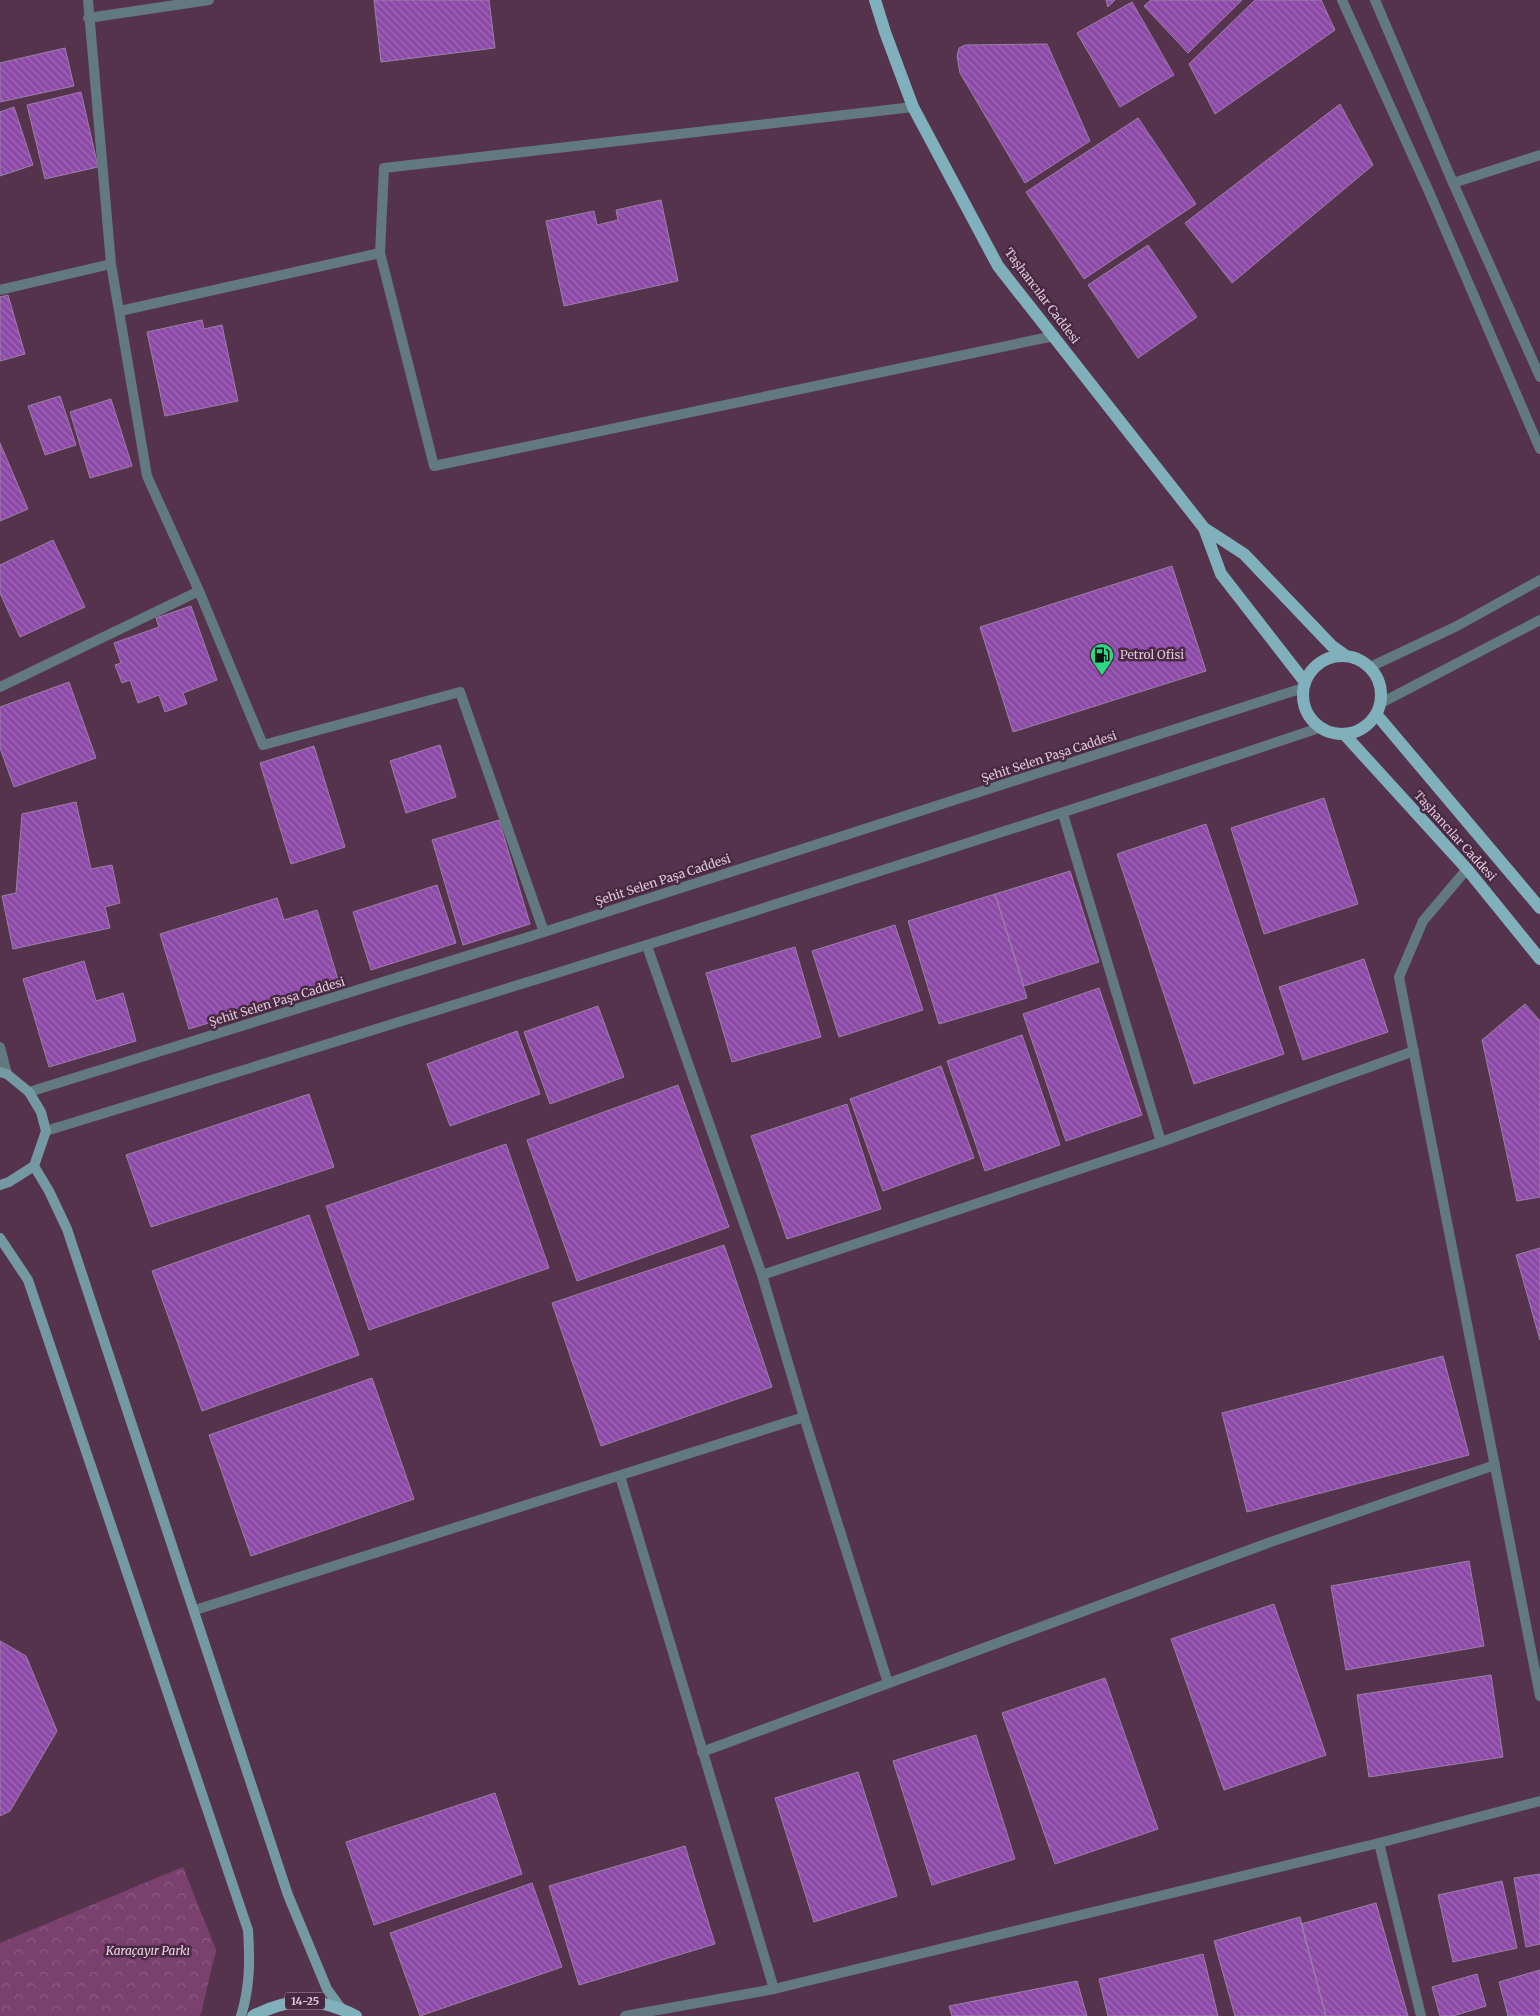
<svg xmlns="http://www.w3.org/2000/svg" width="1540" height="2016" viewBox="0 0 1540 2016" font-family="Merriweather,serif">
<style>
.park{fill:url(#park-crowns)}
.building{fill:url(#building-back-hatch);stroke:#9a80a6}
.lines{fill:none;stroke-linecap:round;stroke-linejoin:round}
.lane{stroke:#62797f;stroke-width:10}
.street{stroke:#62797f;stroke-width:10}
.secondary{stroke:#7499a2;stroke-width:10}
.primary{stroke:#81b0bd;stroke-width:12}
.labels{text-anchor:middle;stroke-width:5;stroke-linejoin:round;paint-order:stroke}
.shield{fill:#492942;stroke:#b29aac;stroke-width:1}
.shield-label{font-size:11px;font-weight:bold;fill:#dfcada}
.street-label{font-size:12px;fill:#dfcada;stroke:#492942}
.poi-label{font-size:12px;fill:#dfcada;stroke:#492942;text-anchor:start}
.park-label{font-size:12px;font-style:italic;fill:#f1d7ea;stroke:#492942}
</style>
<defs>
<pattern id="park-crowns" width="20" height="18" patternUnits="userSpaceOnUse" patternTransform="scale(1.25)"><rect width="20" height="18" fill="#7a416e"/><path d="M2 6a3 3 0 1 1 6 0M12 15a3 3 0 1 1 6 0" fill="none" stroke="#8c5b82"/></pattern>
<pattern id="building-back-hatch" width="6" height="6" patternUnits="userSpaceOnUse" patternTransform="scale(1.25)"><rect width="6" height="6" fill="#8c49a7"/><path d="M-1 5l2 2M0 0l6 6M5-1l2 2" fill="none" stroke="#a16ab6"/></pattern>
</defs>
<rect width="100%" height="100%" fill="#55334d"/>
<!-- park -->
<path class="park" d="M183,1867l33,83 -15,64 -2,2h-199v-73z"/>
<!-- building -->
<path class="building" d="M374,0h115l6,48 -114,14z
M1106,0h9l-7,7z
M1151,0h91l-54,53 -44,-47z
M1255,0h66l14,30 -120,84 -26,-50z
M1132,2l42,73 -54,32 -43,-74z
M1047,44l43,97 -65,42 -65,-110 -3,-17 2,-8 6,-3z
M65,48l9,38 -74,16v-39z
M81,92l17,75 -53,12 -18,-74z
M1340,104l33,61 -141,118 -47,-60z
M14,107l19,58 -33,11v-64z
M1138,118l58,86 -112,75 -58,-87z
M661,200l17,81 -114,25 -18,-85 48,-10 3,14 21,-5 -2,-10z
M1148,245l49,72 -59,41 -50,-73z
M8,295l17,59 -25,7v-64z
M202,320l2,9 18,-4 16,76 -73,15 -18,-84z
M60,396l16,49 -31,10 -17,-49z
M111,399l21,67 -42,12 -20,-66z
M0,443l28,66 -28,12z
M53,540l32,67 -65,30 -20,-44v-28z
M1172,566l34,105 -193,61 -33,-105z
M191,606l26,74 -34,13 4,11 -22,8 -6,-17 -21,8 -8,-23 -8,3 -7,-18 6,-2 -7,-20 45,-16 -3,-9z
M69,682l27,76 -82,29 -14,-39v-41z
M440,745l16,52 -50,16 -16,-52z
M314,746l31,101 -54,17 -31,-101z
M1324,798l34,106 -94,30 -33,-106z
M76,802l15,67 21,-4 8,38 -15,4 5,21 -97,21 -11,-53 14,-3 6,-79z
M499,820l31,104 -67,21 -31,-105z
M1206,824l78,230 -90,30 -77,-230z
M1070,871l29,91 -75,24 -29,-92z
M437,885l19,58 -85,27 -18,-58z
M995,894l32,104 -88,26 -31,-103z
M277,898l7,22 33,-10 22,73 -150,46 -29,-95z
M895,925l28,85 -84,27 -27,-86z
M795,947l26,90 -89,25 -26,-89z
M1364,959l24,73 -85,28 -24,-73z
M84,961l12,40 27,-8 13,48 -87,26 -26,-88z
M1099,988l43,127 -76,26 -43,-127z
M1525,1004l15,17v176l-23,4 -35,-161z
M598,1006l26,71 -74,27 -26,-72z
M517,1031l23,63 -90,32 -23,-62z
M1022,1035l38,110 -75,26 -38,-110z
M941,1066l33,92 -91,33 -33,-92z
M678,1085l51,142 -152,54 -50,-141z
M309,1094l25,73 -183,60 -25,-72z
M847,1104l34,105 -94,30 -36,-103z
M506,1144l43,124 -180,62 -43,-124z
M309,1215l50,140 -157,56 -50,-140z
M724,1245l48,142 -171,59 -49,-143z
M1540,1248v92l-24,-85z
M1443,1356l26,99 -222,57 -25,-99z
M372,1378l42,121 -163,57 -42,-121z
M1469,1561l15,85 -138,24 -15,-84z
M1274,1604l52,151 -102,35 -53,-151z
M0,1641l26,15 31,75 -47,80 -10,5z
M1491,1675l12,82 -134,20 -12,-82z
M1105,1678l53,151 -103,35 -53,-151z
M976,1735l39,124 -83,26 -39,-124z
M858,1772l39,124 -83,26 -39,-124z
M495,1793l27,81 -148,51 -28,-83z
M685,1846l30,98 -136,41 -30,-99z
M1540,1874v70l-14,3 -12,-69z
M1502,1881l15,67 -64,14 -15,-67z
M532,1883l30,84 -142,49 -30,-83z
M1376,1903l32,113h-82l-25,-92z
M1300,1917l26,99h-91l-21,-75z
M1203,1954l15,62h-110l-9,-37z
M1540,1970v46h-32l-9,-34z
M1477,1974l9,32 -33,10h-13l-8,-29z
M1077,1981l10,35h-135l-3,-10z"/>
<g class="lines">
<!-- lane -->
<path class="lane" d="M804,1417l84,266
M620,1476l154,513
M702,1752l566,-209 227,-78"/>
<!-- street -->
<path class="street" d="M88,0l23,264 36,212 52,115 64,154 197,-53 84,240
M1342,0l88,194 110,255
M1375,0l78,183 87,194
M88,18l121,-18
M1453,183l87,-28
M380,253l4,-85 529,-61
M0,290l111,-26
M120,311l260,-58 54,213 620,-130
M1370,667l87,-41 83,-46
M0,687l199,-96
M1381,703l159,-83
M1063,814l98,328
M1467,869l-44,52 -24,56 141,719
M0,1047l7,27
M29,1092l515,-160 759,-244
M46,1131c425,-131 851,-262 1273,-403
M762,1275l399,-133 253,-91
M195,1610l609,-193 -42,-142 -115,-329
M1379,1843l42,173
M625,2016l149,-27 605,-146 161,-42"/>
<!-- secondary -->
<path class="secondary" d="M0,1072l7,2 22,18 12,20 5,19 -12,35 -25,16 -9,3
M34,1166l15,25 18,38 221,666 39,94 13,18
M0,1238l28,42 220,650c2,31 2,57 -7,86"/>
<!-- primary -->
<path class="primary" d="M875,0l10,32 28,75 85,159 206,262
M1303 695a39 39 0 1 1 78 0a39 39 0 1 1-78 0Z
M1305,682l-84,-108 -17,-46 40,26 88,92 14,10
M1377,715l163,193
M1345,735l122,134 73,90
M253,2016c37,-19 66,-19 103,0"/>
</g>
<!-- icons -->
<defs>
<g id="fuel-pin" transform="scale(1.25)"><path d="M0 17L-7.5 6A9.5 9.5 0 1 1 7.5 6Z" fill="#2ed883" stroke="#492942"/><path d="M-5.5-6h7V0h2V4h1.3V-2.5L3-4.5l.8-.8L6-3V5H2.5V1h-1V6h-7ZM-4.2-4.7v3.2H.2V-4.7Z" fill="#111"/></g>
</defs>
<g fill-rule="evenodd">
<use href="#fuel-pin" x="1102" y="655"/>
</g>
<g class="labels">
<!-- shield labels -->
<rect class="shield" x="285" y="1992.5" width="40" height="17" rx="4"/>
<g class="shield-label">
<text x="305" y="2005">14-25</text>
</g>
<!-- street labels -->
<g class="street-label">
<text transform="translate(1042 296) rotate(53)" y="4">Taşhancılar Caddesi</text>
<text transform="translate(1049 757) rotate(-18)" y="4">Şehit Selen Paşa Caddesi</text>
<text transform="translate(1455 836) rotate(48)" y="4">Taşhancılar Caddesi</text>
<text transform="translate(663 880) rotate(-18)" y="4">Şehit Selen Paşa Caddesi</text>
<text transform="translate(277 1002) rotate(-17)" y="4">Şehit Selen Paşa Caddesi</text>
</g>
<!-- poi labels -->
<g class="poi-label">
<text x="1120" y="659">Petrol Ofisi</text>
</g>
<!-- park labels -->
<g class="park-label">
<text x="148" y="1955">Karaçayır Parkı</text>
</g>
</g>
</svg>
